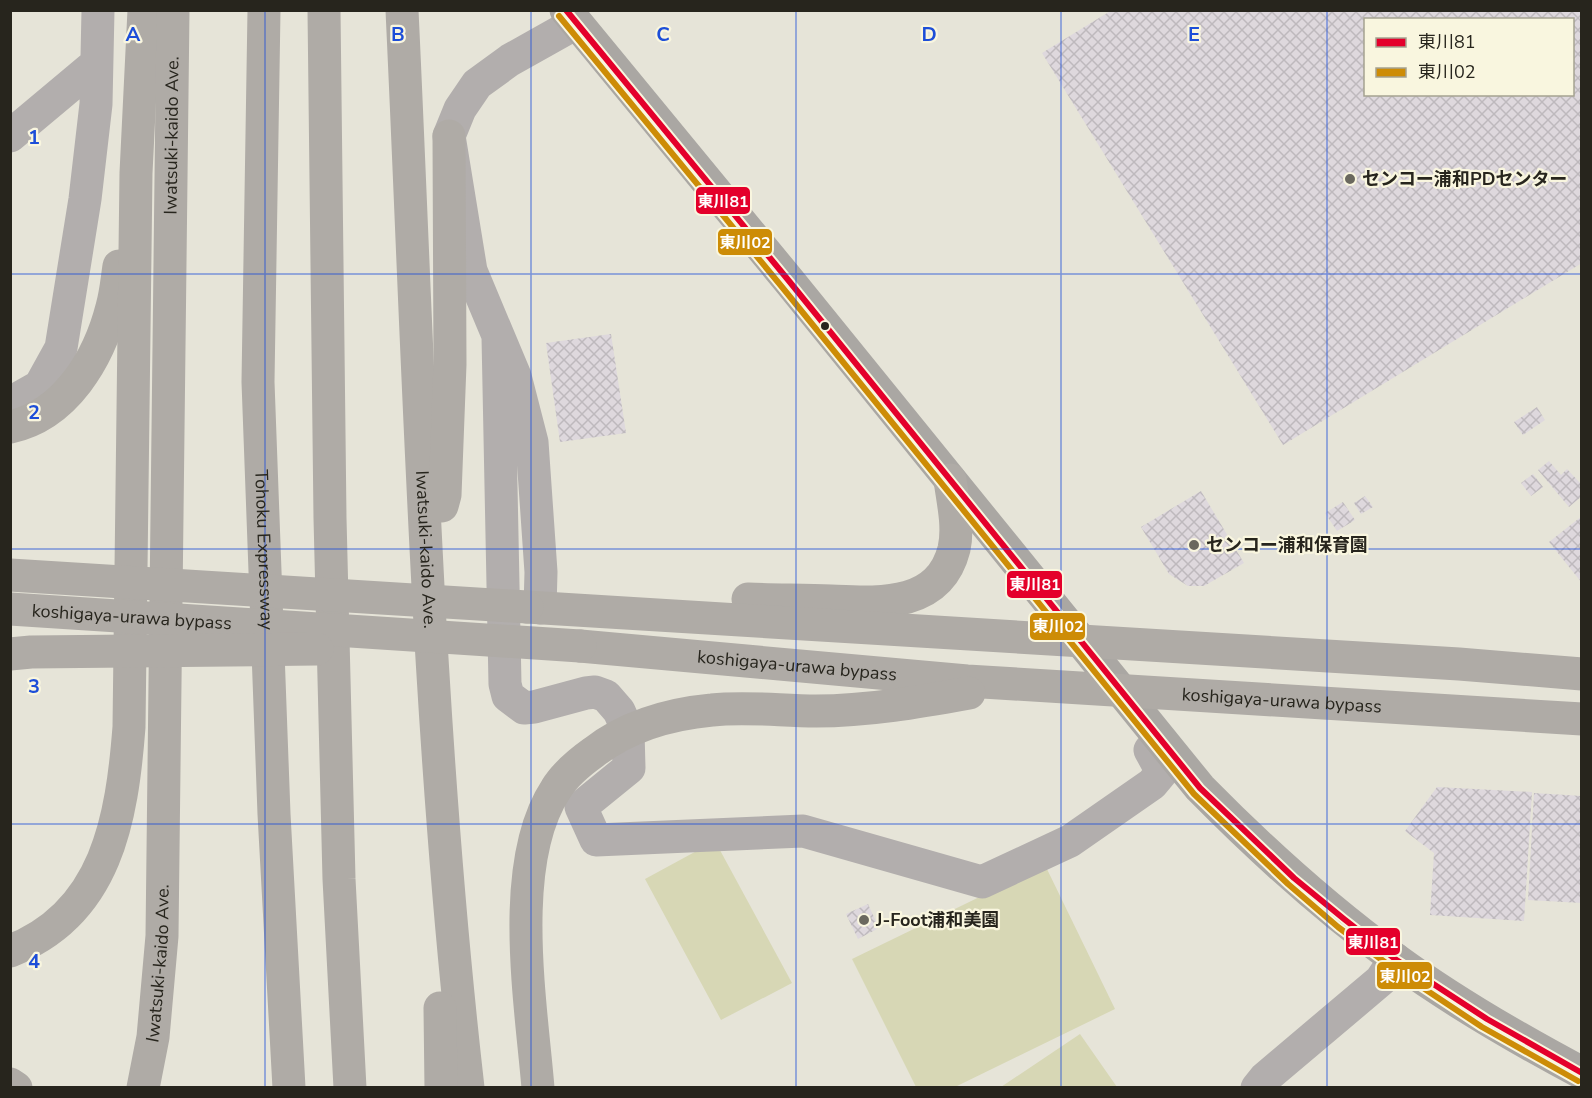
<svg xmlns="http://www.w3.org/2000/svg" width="1592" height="1098" viewBox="0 0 1592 1098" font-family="'Nunito Sans','Noto Sans JP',sans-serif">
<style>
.pitch{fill:#d7d7b5}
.building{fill:url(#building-cross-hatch);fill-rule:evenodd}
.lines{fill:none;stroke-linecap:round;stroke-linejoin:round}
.minor{stroke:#b2aead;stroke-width:33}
.major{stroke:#aaa7a3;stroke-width:33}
.highway{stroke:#afaba6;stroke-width:33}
.highway-bridge{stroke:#afaba6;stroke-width:33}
.bus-1-casing{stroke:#f9f6df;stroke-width:10}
.bus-2-casing{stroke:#f9f6df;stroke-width:10}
.bus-1{stroke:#e4002b;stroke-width:6}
.bus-2{stroke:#cd8c06;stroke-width:6}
.grid{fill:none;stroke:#1d4ed8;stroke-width:1.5;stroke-opacity:0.55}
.poi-dot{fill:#6a685e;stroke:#f9f6df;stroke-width:2}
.bus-dot{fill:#27251d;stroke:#f9f6df;stroke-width:2}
.labels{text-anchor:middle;stroke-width:4.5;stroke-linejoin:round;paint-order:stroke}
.street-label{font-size:18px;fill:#27251d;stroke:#f9f6df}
.poi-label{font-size:18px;font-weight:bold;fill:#27251d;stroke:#f9f6df;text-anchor:start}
.grid-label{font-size:20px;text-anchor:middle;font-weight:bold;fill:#1d4ed8;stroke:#f9f6df;stroke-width:4.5;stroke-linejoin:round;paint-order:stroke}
.line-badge{stroke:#f9f6df;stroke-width:2}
.badge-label{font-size:16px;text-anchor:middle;font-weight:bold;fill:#fff}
</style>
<defs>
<pattern id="building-cross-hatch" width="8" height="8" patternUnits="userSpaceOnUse" patternTransform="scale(1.5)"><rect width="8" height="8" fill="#ded8dd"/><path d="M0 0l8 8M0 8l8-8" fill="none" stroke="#beb9bd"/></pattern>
</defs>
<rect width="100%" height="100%" fill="#e6e4d8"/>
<!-- pitch -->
<path class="pitch" d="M715,841l77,142 -71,37 -76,-141z
M1045,865l70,144 -160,78h-39l-64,-128z
M1080,1034l37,53h-116z"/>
<!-- building -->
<path class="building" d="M1112,10h470v253l-299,182 -241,-392zM1366,20h206v74h-206z
M611,334l15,99 -66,9 -14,-99z
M1537,407l8,13 -22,15 -9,-13z
M1549,461l12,14 6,-6 15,16v11l-13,11 -31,-37z
M1533,474l10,13 -12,9 -10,-13z
M1201,491l43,72 -40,23h-16l-19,-12 -28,-47z
M1365,496l8,11 -12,7 -7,-11z
M1343,502l12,18 -18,11 -12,-18z
M1582,516v67l-33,-41z
M1437,787l95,5 -8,129 -94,-6 4,-62 -29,-22z
M1534,793l48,3v107l-54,-3z
M868,904l11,24 -21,11 -12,-25z"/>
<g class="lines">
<!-- minor -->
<path class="minor" d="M10,136l86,-72
M498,337l7,347 3,12 16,12 10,-1 52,-14 9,-1 11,4 13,15 9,20 1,37 -48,39 15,33 207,-9 179,51 88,-41 82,-57 10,-12 -12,-22
M10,403l30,-17 21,-38 24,-149 11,-95 2,-94
M540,608l1,-36 -9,-130 -17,-66 -44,-105 -22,-135 11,-27 17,-25 33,-24 66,-37
M1257,1088l8,-10 116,-98 14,-21"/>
<!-- major -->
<path class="major" d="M566,10l223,271 411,507c61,62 125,120 195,171 59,43 123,80 187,114"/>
<!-- highway -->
<g class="highway">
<path id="s1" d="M264,10l-6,372 16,432 15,274"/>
<path d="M324,10l6,508 9,361 11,209"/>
<path id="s2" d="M402,10c17,360 25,720 66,1078"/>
<path d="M10,427c56,-12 89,-69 102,-120 4,-14 5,-28 7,-41"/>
<path d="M442,506l3,-11 5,-131 -1,-228"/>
<path d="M748,599c28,1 56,1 83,2 48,2 108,7 123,-52 5,-22 -1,-47 -4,-69"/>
<path d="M527,607l932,57 123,10"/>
<path id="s3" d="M580,646l387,35 615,38"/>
<path d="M10,951c97,-37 112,-133 119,-224l7,-554 8,-163"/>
<path d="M440,1008l1,80"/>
<path d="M10,1084l6,4"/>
<path id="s4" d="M143,1088l10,-51 9,-101 11,-926"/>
<path d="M538,1088c-7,-85 -31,-225 18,-299 9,-15 24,-27 38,-37 35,-27 75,-38 118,-42 34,-4 70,1 104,1 52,0 103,-9 153,-18"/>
</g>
<!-- highway-bridge -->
<g class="highway-bridge">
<path d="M10,575l517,32"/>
<path id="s5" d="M10,609l570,37"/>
<path d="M10,654l21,-2 286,-3"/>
</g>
<!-- bus-1 casing -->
<g class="bus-1-casing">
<path id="bus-1" d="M566,10l223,271 411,507 94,90 50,41 51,40 92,60 95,54"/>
</g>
<!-- bus-2 casing -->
<g class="bus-2-casing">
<path id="bus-2" d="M559,16l223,271 412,507 94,90 50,43 52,39 92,61 96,54"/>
</g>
<!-- bus-1 -->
<use href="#bus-1" class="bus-1"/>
<!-- bus-2 -->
<use href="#bus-2" class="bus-2"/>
</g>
<!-- grid -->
<path class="grid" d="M265,10v1078M531,10v1078M796,10v1078M1061,10v1078M1327,10v1078M10,274h1572M10,549h1572M10,824h1572"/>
<!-- markers -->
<g class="poi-dot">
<circle cx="1350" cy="179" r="6"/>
<circle cx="1194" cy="545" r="6"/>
<circle cx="864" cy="920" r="6"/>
</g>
<circle class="bus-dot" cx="825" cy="326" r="5"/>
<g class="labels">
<!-- street labels -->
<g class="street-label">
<text dy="6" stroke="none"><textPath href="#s4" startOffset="954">Iwatsuki-kaido Ave.</textPath></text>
<text dy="6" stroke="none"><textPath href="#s1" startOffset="540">Tohoku Expressway</textPath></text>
<text dy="6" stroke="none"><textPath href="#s2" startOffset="540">Iwatsuki-kaido Ave.</textPath></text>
<text dy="6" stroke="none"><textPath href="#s5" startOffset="122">koshigaya-urawa bypass</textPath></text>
<text dy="6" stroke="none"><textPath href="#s3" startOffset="218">koshigaya-urawa bypass</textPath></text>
<text dy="6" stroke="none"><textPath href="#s3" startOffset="704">koshigaya-urawa bypass</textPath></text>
<text dy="6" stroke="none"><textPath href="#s4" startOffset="126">Iwatsuki-kaido Ave.</textPath></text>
</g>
<!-- poi labels -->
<g class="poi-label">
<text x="1362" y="185">センコー浦和PDセンター</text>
<text x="1206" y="551">センコー浦和保育園</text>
<text x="876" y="926">J-Foot浦和美園</text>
</g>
</g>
<g class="grid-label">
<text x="133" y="41">A</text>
<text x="398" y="41">B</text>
<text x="663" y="41">C</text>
<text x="929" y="41">D</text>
<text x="1194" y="41">E</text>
<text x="34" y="144">1</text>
<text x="34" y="419">2</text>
<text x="34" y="693">3</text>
<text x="34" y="968">4</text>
</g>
<g class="line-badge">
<rect x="695" y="186" width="56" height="29" rx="6" fill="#e4002b"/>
<rect x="717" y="228" width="56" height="28" rx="6" fill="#cd8c06"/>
<rect x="1006" y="570" width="57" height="29" rx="6" fill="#e4002b"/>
<rect x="1029" y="612" width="57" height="29" rx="6" fill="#cd8c06"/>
<rect x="1345" y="927" width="56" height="29" rx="6" fill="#e4002b"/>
<rect x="1376" y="961" width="57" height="29" rx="6" fill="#cd8c06"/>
</g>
<g class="badge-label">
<text x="723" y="207">東川81</text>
<text x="745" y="248">東川02</text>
<text x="1035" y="590">東川81</text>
<text x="1058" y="632">東川02</text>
<text x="1373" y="948">東川81</text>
<text x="1405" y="982">東川02</text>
</g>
<!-- border -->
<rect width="1592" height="1098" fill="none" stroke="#27251d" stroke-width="24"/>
<!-- legend -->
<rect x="1364" y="18" width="210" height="78" fill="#f9f6df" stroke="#a5a291" stroke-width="1.5"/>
<rect x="1376" y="38" width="30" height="9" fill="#e4002b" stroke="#a5a291" stroke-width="1.5"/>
<text x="1418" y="48" font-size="18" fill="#27251d">東川81</text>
<rect x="1376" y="68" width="30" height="9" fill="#cd8c06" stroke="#a5a291" stroke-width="1.5"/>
<text x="1418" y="78" font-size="18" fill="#27251d">東川02</text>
</svg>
